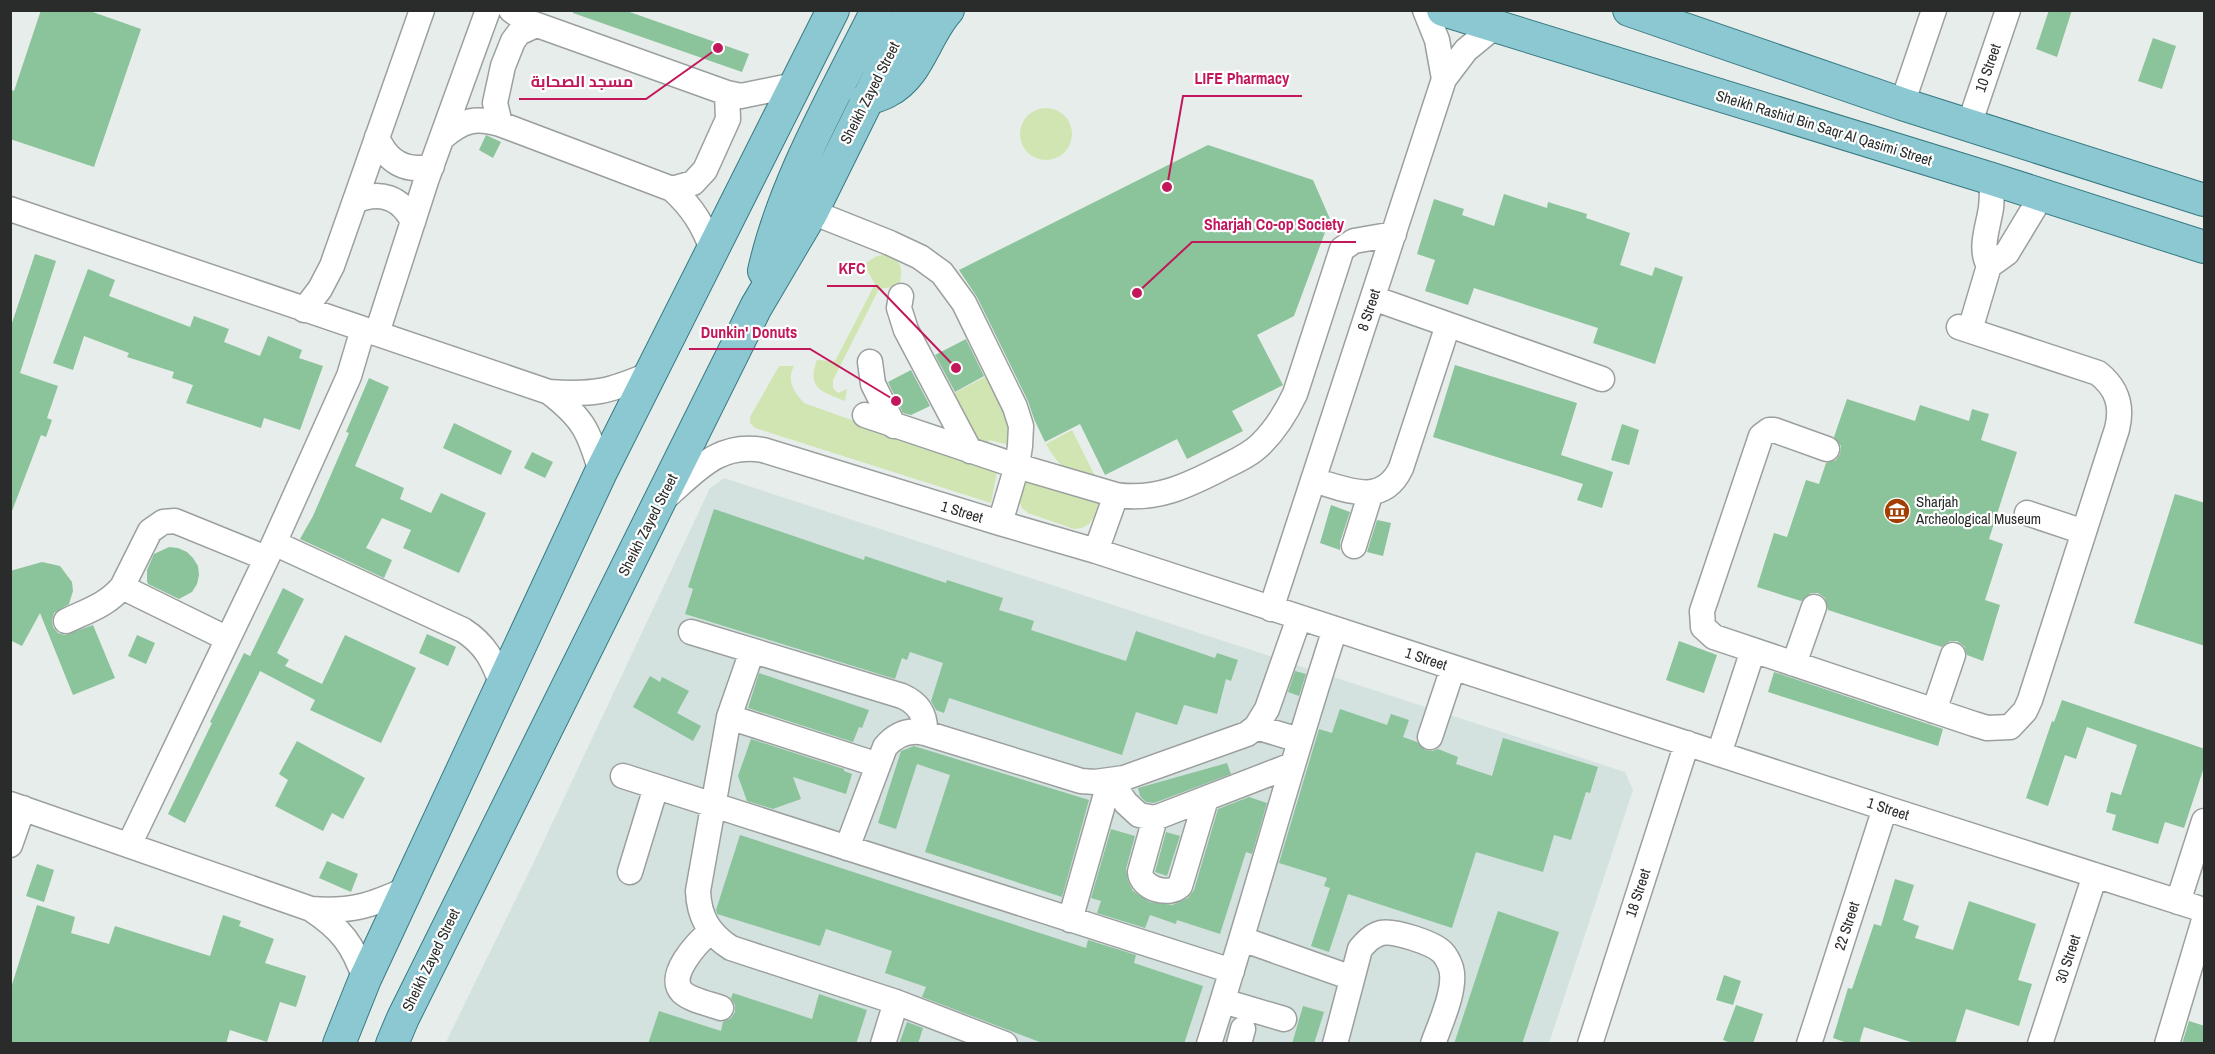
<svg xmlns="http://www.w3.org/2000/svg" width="2215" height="1054" viewBox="0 0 2215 1054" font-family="'Archivo Narrow',Cairo,sans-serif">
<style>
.built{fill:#d4e2df}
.green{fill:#d1e5b3}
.building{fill:#8bc39b}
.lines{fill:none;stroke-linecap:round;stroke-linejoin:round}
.minor-casing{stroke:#9ba09f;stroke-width:27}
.major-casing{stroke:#387a83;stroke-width:34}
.minor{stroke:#fff;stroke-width:24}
.major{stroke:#8cc8d1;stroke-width:32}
.labels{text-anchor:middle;stroke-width:4.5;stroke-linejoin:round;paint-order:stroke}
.street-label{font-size:15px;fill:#2a2c2c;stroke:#fff}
.poi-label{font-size:15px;fill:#2a2c2c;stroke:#fff;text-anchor:start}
.leader{fill:none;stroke:#c2185b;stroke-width:2}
.callout-dot{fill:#c2185b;stroke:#fff;stroke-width:2}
.callout-label{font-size:16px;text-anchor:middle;font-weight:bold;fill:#c2185b;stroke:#fff;stroke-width:4.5;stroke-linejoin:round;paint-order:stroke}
</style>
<rect width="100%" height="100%" fill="#e7edeb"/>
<!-- built -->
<path class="built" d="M724,478l901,294 8,18 -84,253 -1104,1 87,-178 178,-378z"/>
<!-- green -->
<path class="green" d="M1020 134a26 26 0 1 1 52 0a26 26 0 1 1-52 0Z
M886,254c17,6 17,16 13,32l-20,3 -46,91v8l5,5 9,-4 -2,12c-22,-9 -39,-12 -28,-41l18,1 40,-77 -9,-16v-5l9,-6z
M779,366h15c-8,15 0,26 10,37l193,69 -6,31 -236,-75 -5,-5v-6z
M985,377l25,46 3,23 -24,-6 -2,10 -5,-2 -35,-51z
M1072,430l27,54c-29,-12 -37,-12 -53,-40z
M1026,474l74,24 -6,19 -5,7 -7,4 -8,1 -46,-16 -6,-5 -3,-9z"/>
<!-- building -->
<path class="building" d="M41,10h46l54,19 -47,138 -84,-28v-50l4,2z
M573,10h51l125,44 -7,18 -169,-59z
M2049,10h23l-15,47 -21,-8z
M2153,38l23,8 -14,43 -24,-8z
M486,135l15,7 -8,16 -14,-8z
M1208,145l105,35 17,39 -36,97 -37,19 26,50 -51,26 11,20 -56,28 -10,-20 -72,36 -25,-51 -35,18 -11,-23 -6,-18 -51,-104 -18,-27z
M1504,194l43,14 1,-6 39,12 -1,4 44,15 -10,32 32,11 3,-9 28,10 -28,87 -62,-21 5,-15 -124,-40 -6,17 -43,-14 10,-31 -18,-6 17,-55 30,10 -2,6 32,11z
M35,254l21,7 -36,112 38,13 -11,32 5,2 -6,17 -5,-2 -29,76 -2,-182z
M88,269l27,11 -6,16 81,31 4,-11 35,13 -5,13 36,14 8,-20 34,14 -3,8 24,8 -23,64 -36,-12 -3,10 -75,-25 7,-18 -21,-7 2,-6 -47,-15 2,-4 -45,-17 -11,34 -20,-7z
M966,339l18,37 -29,16 -20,-37z
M1455,365l122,38 -16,52 52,17 -11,36 -25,-8 6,-16 -150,-47z
M911,370l19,36 -19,9 -8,-2 -15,-31z
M369,378l20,9 -34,79 49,22 -4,11 31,14 10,-20 45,20 -27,60 -56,-25 8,-18 -29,-12 -16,30 26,12 -8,18 -84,-39 13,-23 36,-83 -3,-1z
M1847,399l68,22 5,-16 49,16 3,-12 17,5 -8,26 36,12 -28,87 14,5 -18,56 15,5 -17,56 -16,-6 -3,-9 -7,-5h-7l-8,6 -114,-37 -3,-12 -7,-5h-7l-10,8 -44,-14 17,-54 13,4 19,-57 13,4 7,-21 10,-3 4,-6 1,-8 -7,-9z
M454,423l58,28 -11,24 -58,-27z
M1622,424l17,6 -10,35 -18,-5z
M532,452l21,10 -8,16 -21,-10z
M2175,494l30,9v143l-71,-23z
M1331,505l19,7 -10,30v8l-20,-7z
M714,509l150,51 1,-4 81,27 1,-3 56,18 -4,12 35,11 -3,9 95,31 10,-30 79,27 2,-5 21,7 -7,21 -5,-2 -9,35 -33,-9 -7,20 -41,-13 -14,43 -173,-57 -5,15 -8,-3 -5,-9 12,-38 -33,-11 -3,8 -5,-2 -7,21 -210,-65 8,-25 -5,-2z
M1377,520l14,3 -8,33 -16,-4z
M169,547l9,1 9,4 6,6 5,8 1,9 -2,9 -5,8 -13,7 -31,-15 -1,-3v-11l7,-16z
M42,562l18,4 12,16 1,9 -4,13 -15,9 -2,7 1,7 5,6 7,2 28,-10 22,53 -42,17 -33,-82 -18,33 -12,-6v-69z
M283,588l21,11 -27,54 12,7 -4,6 37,18 23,-49 71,33 -35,75 -71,-33 5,-10 -55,-29 -75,152 -17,-9 44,-91 -2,-1 34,-69 6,3z
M427,634l29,13 -8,19 -29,-13z
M137,635l18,8 -9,21 -18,-8z
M1679,641l38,14 -13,38 -38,-13z
M1295,671l11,3 -7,22 -11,-4z
M1774,672l169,57 -5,17 -170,-54z
M759,673l110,37 -7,18 -3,-1 -6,15 -105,-34z
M650,676l10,6 2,-5 27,14 -12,22 24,13 -8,15 -60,-34z
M2062,700l143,49v15l-21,64 -19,-6 -7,22 -46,-14 4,-15 -10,-3 5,-20 10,3 16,-50 -50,-18 -11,32 -11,-4 -17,51 -22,-8 26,-77 2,1z
M1340,709l47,16 4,-11 18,6 -6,17 14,5 8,8 7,1 6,-2 20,8 -2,7 36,12 11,-38 95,29 -8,26 -4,-1 -15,48 -17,-5 -11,37 -67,-20 -24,76 -104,-34 -19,58 -18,-6 19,-58 -6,-2 3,-8 -48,-15 40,-134 13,4z
M751,739l93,30v2l8,3 -6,20 -53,-17 8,22 -28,10 -26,-8 -9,-25z
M297,741l68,37 -22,41 -11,-6 -9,18 -48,-25 13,-26 -9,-6z
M914,746l175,54 -27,97 -137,-45 25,-77 -33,-11 -21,65 -18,-6 23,-72z
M1227,763l4,11 -77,29 -8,-1 -6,-6 -2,-8z
M1249,797l18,6 -15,51 -6,-2 -26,82 -43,-14 -1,4 -26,-9 -5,13 -48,-15 4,-12 -10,-3 20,-69 24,7 -9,33 2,12 5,10 17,11 22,3 16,-7 6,-8 24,-81z
M1166,832l14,4 -13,40 -12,-4z
M740,835l346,113 2,-8 48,15 -2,8 69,23 -19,58h-139l-123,-47 4,-10 -41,-14 7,-22 -66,-22 -6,17 -103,-32 -1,-4z
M327,861l31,13 -7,18 -32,-14z
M37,864l17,6 -10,32 -18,-6z
M1895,879l19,6 -11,35 16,6 -4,12 38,12 16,-49 67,23 -18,56 14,4 -13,42 -53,-17 -11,35h-38l-53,-17 -5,17h-9l-17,-6 15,-50 4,1 22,-65 7,2z
M37,905l38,12 -4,16 38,11 6,-18 95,30 13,-41 18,6 -2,5 35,13 -9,24 41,13 -10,31 -16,-5 -13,40 -37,-12 -4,14h-216v-53z
M1498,911l61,21 -37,112h-68z
M1724,975l17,6 -8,24 -17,-5z
M733,993l79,26 7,-25 48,16 -11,34h-208l11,-33 62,20 2,-9 8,-4 4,-6v-7l-4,-7z
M1736,1005l27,9 -10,30h-20l-10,-4z
M1303,1006l21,6 -10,32h-22z
M2189,1021l16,5v18h-23z
M907,1022l16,6 -5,16h-19z"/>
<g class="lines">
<!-- minor casing -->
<g class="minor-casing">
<path id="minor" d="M511,10l15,11 201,72 14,3 54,-11
M1444,79l22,-29 28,-23
M1902,104l32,-94
M500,124l-5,-21 8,-37 10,-25 6,-8 17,-8
M1969,125l39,-115
M377,137c10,25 29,36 55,29
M443,137c20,-17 32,-20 57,-13l172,65c20,18 32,37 41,63
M672,189l21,-6 12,-13 23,-51 -1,-26
M355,201c25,-11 46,-4 58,21
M10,209l539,183c44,3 60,0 101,-18
M812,212l78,31 30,14 22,16 22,30 51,104 6,19 -1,20 -3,20 -17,57
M1989,266l18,-13 35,-58
M901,296l-2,12 7,22 64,121
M1373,298l229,81
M304,310l16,-21 12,-23 90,-256
M1970,330l19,-64c-10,-18 -1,-38 2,-58 1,-9 1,-19 1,-29
M377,333l49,-152 62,-171
M870,362l3,22 21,42
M549,392c34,26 40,39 52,80
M865,415l152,51 99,29c40,6 71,-9 106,-27 14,-7 28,-13 39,-24 15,-15 25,-31 34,-50l47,-145 12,-8 40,-7
M1827,449l-53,-19h-5l-8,6 -59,175 1,16 11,10 260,87 13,4 23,-1 15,-16 5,-11 87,-271c6,-24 0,-41 -19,-56l-139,-46
M1313,480c33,9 69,28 88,-12l47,-143
M666,497c31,-27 53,-55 97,-47l237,73 96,28 789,257 319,102
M2027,513l57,19
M274,543l189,87c22,14 31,31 39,56
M1354,546l17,-54
M1096,551l20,-56
M122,587l106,52
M1271,609l173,-530 -7,-39 -12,-30
M66,621c21,-10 41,-16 56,-34l28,-56 13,-9 12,-1 91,37
M691,632l211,64c16,7 24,19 23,37
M752,651l-23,66 -31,174c1,26 11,43 33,57l165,54 109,42
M1794,664l20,-57
M1934,711l19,-56
M729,717l137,44
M1256,727l43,13
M1430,737l23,-69
M1719,754l34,-104
M623,776l609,195
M1110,780l16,23 13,12 16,3 137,-53
M10,804l301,105c30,20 42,35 54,70
M1155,818l-15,54c1,16 28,25 40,14l26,-87
M10,845l13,-37
M129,845l145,-302 75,-167 14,-47
M847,848l38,-101c11,-13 24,-18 40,-14l156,48 14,1 29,-4 123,-44 9,-7 11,-18 32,-91
M630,872l26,-85
M2178,902l26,-81
M311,909c40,3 59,-3 96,-20
M1070,920l40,-140
M710,932c-12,10 -44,43 -28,60 8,8 28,12 39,16
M1242,939l110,39
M1223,1001l61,18
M883,1044l13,-42
M1209,1044c44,-138 81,-277 126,-415
M1239,1044l4,-15
M1335,1044l25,-95c6,-7 11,-13 21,-16 13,-3 52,10 61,19 4,4 7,10 9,16 6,20 -11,56 -18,76
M1590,1044l97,-301
M1809,1044l76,-236
M2040,1044l55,-169
M2167,1044l37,-124"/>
</g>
<!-- major casing -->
<g class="major-casing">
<path id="major" d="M1443,10l549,169 212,68
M1629,10l273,94 302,96
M866,100c7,-3 15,-5 22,-9 31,-16 37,-56 60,-81
M764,271c20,-90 72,-178 113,-261
M339,1044l26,-65 236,-507 232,-462
M392,1044l11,-26 353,-711 56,-95 100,-202"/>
</g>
<!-- minor -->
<use href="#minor" class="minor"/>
<!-- major -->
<use href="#major" class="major"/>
</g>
<!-- icons -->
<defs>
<g id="museum-disc" transform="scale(1.35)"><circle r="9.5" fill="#a13e00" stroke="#fff"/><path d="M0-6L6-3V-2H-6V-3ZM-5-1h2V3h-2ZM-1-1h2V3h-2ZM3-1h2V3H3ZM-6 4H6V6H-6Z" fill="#fff"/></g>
</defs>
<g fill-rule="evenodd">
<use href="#museum-disc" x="1897" y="511"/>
</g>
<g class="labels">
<!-- street labels -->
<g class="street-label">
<text transform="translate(1988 68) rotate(-71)" y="5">10 Street</text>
<text transform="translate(870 93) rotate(-63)" y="5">Sheikh Zayed Street</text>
<text transform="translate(1824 128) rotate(17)" y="5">Sheikh Rashid Bin Saqr Al Qasimi Street</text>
<text transform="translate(1369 310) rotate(-72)" y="5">8 Street</text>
<text transform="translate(962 512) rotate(17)" y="5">1 Street</text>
<text transform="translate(648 525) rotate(-63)" y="5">Sheikh Zayed Street</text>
<text transform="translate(1426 659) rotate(18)" y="5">1 Street</text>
<text transform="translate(1888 809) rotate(18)" y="5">1 Street</text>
<text transform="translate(1638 893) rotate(-72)" y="5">18 Street</text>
<text transform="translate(1847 926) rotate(-72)" y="5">22 Street</text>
<text transform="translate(2068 959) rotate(-72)" y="5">30 Street</text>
<text transform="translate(431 960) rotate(-64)" y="5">Sheikh Zayed Street</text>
</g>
<!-- poi labels -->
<g class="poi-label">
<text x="1916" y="507">Sharjah<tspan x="1916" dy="17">Archeological Museum</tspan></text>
</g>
</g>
<!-- callouts -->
<path class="leader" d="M1167 187L1183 96H1302M718 48L646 99H519M1137 293L1192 242H1356M956 368L877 286H827M896 401L810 349H689"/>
<g class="callout-dot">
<circle cx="1167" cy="187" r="6"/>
<circle cx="718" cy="48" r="6"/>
<circle cx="1137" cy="293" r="6"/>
<circle cx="956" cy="368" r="6"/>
<circle cx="896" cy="401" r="6"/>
</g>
<g class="callout-label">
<text x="1242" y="84">LIFE Pharmacy</text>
<text x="582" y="87">مسجد الصحابة</text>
<text x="1274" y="230">Sharjah Co-op Society</text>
<text x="852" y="274">KFC</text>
<text x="749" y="338">Dunkin' Donuts</text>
</g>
<!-- border -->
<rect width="2215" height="1054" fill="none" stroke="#2a2c2c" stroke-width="24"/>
</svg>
